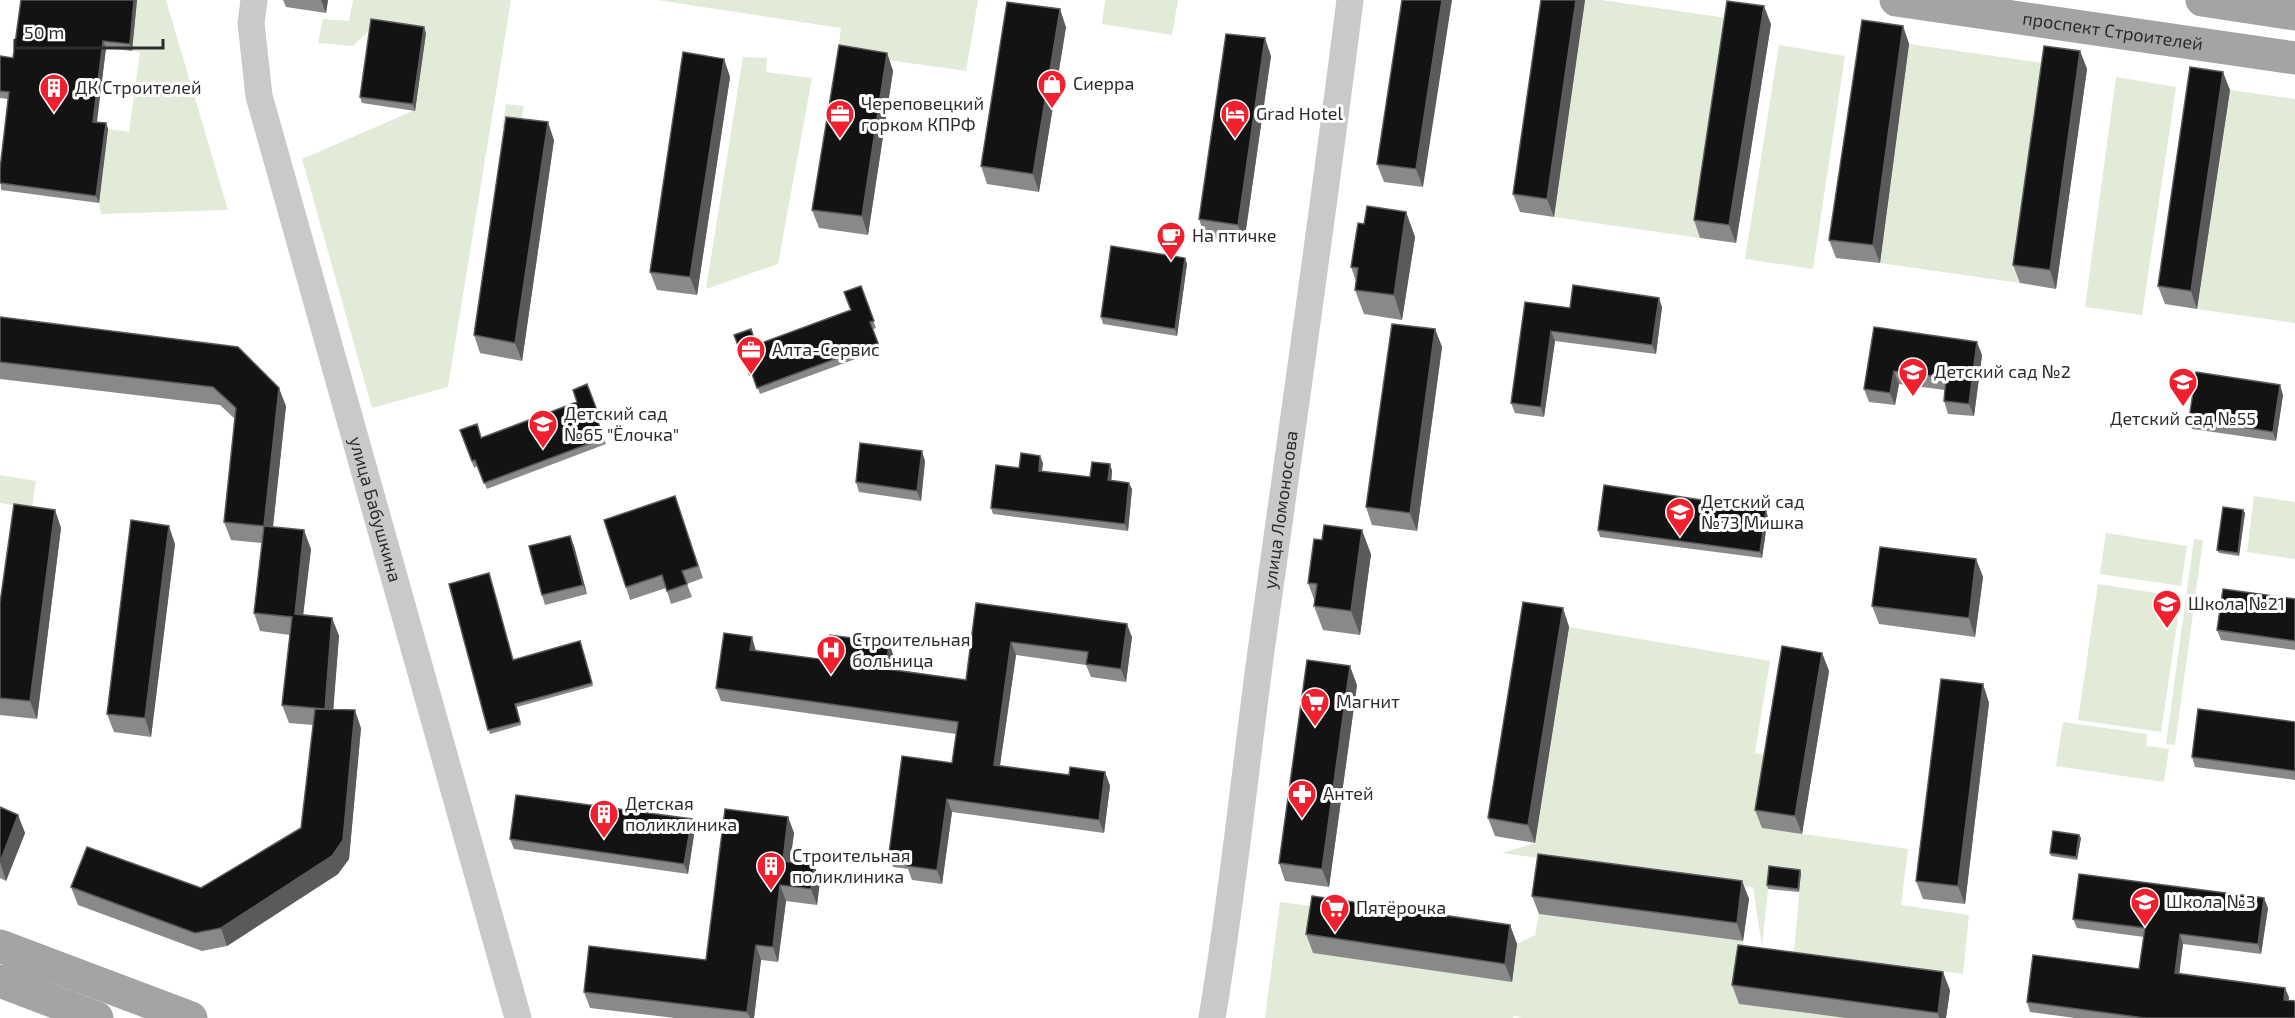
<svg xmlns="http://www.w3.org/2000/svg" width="2295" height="1018" viewBox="0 0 2295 1018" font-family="'Exo 2',sans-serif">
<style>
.green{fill:#e2ebd8}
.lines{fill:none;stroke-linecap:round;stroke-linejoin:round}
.minor{stroke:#c9c9c9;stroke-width:27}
.major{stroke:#a4a4a4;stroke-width:33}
.wall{fill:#898989}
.shaded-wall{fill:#5a5a5a}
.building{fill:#131313;stroke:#5a5a5a;stroke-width:1.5}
.labels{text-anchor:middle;stroke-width:6;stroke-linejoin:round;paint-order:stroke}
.street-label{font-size:18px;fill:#2c2c2c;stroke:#fff}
.poi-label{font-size:18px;fill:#2c2c2c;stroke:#fff;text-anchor:start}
</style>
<rect width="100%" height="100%" fill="#fff"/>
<!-- green -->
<path class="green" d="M137,0h29l62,210 -127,4 -2,-11 9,-74 21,3 11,-80 -8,-1z
M353,0h158l-63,387 -76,21 -70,-249 113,-49 -41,-84 -21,20 -35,-3 5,-24 26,2z
M657,0h321l-12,71 -128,-18 3,-25z
M1105,0h73l-6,35 -70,-11z
M1585,0h16l133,19 -34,219 -146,-21z
M1909,44l141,20 -30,219 -140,-20z
M1779,45l66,11 -32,213 -68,-10z
M743,57l24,1 -1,14 46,6 -34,186 -72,25z
M2116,77l60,10 -34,228 -57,-8z
M2230,90l65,9v224l-98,-14z
M506,104l18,2 -5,23 -17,-1z
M0,475l36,6 -4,27 -32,-5z
M2254,496l41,6v57l-48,-7z
M2106,533l81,13 -6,40 -81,-12z
M2194,539l9,1 -28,205 -9,-1z
M2098,584l83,13 -20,135 -83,-12z
M1569,627l201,34 -15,92 19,4 -12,71 146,21 -7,56 68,10 -6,59 -169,-22 7,-78 -31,-4 -8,77 -9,-60 -251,-34 33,-10z
M2063,722l84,12 -1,12 23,3 -5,33 -108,-16z
M1280,902l38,5 193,75 6,-38 18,-9 4,-21 204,27 1,22 102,55h-325l-7,-3 -1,3h-248z"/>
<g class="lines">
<!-- minor -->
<g class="minor">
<path id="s1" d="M254,0l-3,23 8,73 259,922"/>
<path id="s2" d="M1212,1018c21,-124 33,-249 50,-374 30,-214 61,-429 88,-644"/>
</g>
<!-- major -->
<g class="major">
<path id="s3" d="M1896,0l399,58"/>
<path d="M2202,0l93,14"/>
<path d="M0,946l191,72"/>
<path d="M0,981l97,37"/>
</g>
</g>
<!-- wall -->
<path class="wall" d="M137,0l-5,51 -26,-3 -9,74 9,1 2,6 -9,74 -98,-13 -1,-21 8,-70 -8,-1v-42l13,2z
M283,0h45l-2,13 -40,-6z
M1402,0l21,187 -39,-5 -7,-18z
M1541,0h44l-31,217 -34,-5 -7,-18z
M1771,24l-35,219 -36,-5 -6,-18z
M1903,26l6,18 -29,219 -44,-5 -7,-18z
M1066,27l-27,165 -52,-8 -6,-18z
M426,33l-11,78 -53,-8 -2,-6z
M2080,51l7,18 -31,220 -36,-6 -7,-18z
M887,53l6,18 -25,164 -49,-7 -7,-18z
M1271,56l-27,187 -39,-6 -6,-18z
M724,59l6,18 -33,218 -40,-5 -7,-18z
M2230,90l-33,219 -32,-5 -7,-18z
M554,140l-32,221 -42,-8 -6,-18z
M1406,212l9,25 -13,83 -38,-6 -9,-24 1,-9 -5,-14 13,-43z
M1185,258l2,6 -10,72 -74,-12 -2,-7z
M861,286l15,42 -3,1 7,21 -120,44 -8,-20 -3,2 -15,-41 22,10 95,-35z
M1525,302l45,6 92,-1 -6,47 -101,-13 -11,76 -29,-4 -4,-10z
M0,317l286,89 -13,121 38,22 -8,66 29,3 7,18 -6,73 28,19 -12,131 -11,15 -111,72 -25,5 -124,-46 -7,-18 130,1 100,-60 12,-103 -24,-2 -7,-18 8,-70 -30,-4 -6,-18 8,-70 -31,-3 -7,-18 11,-103 -15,-14 -220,-26z
M1874,327l108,28 -8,61 -26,-2 -4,-13 1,-11 -46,-6 -4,21 -26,-3 -5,-13z
M1435,329l7,18 -25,184 -45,-6 -6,-18z
M587,384l14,36 -4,1 9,23 -119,45 -10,-23 -3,2 -14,-38 21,8 96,-36z
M2283,395l-7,46 -84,-12 -3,-10z
M925,461l-4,40 -62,-9 -3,-10z
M1043,463l-1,8 48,6 20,-13 2,7 -1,9 21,9 -4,42 -135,-17 -2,-6 28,-40z
M675,496l28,82 -16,6 5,13 -21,7 -5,-16 -36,12 -4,-13z
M55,510l6,18 -24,191 -37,-4v-112z
M2243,510l2,3 -6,43 -20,-3 -2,-3z
M1768,517l-6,41 -162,-21 -2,-7z
M570,536l4,10 13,48 -42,11 -3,-10z
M1322,540l49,14 -11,81 -37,-5 -9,-24 1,-4 -7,-19z
M175,544l-24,193 -37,-5 -7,-18z
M1976,559l7,18 -8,60 -96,-13 -7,-18z
M449,584l64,76 67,-19 13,45 -76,21 4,18 -31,9z
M2295,599v51l-74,-10 -4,-10z
M976,603l156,34 -6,45 -35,-5 -5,-12 -70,-10 -16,111 69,9 36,-3 5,14 -6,47 -152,-21 -10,72 -30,-4 -4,-11 -15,-2 -4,-14 63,-90 4,-29 -235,-33 -5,-13 40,-37 70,9 63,-17 5,14 -1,12 73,11z
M1563,608l6,19 -34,216 -40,-7 -7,-18z
M1822,653l7,18 -27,163 -40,-6 -7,-18z
M1983,684l6,19 -24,201 -42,-5 -7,-18z
M1357,685l-28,202 -44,-6 -6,-18z
M2295,722v58l-100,-13 -3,-10z
M0,807l18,8 7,18 -19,48 -6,-3z
M788,817l6,16 -4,29 24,3 6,16 -3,24 -31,-4 -8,61 -17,-2 -7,58h-79l-85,-10 -6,-16 122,-32z
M692,819l3,9 -7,46 -174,-25 -4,-10z
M2079,835l2,3 -4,22 -26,-4 -1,-3z
M1800,870l1,3 -2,19 -31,-3 -1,-4z
M1742,881l7,18 -6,42 -204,-27 -7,-18z
M2268,908l-7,46 -78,-10 -4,30 110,23 -1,4 7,17h-220l-45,-6 -3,-10 112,-33 5,-32 -67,-9 -4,-9z
M1510,925l7,19 -5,38 -199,-29 -7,-19z
M1732,985l218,5 -4,28h-100l-107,-14z"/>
<!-- shaded-wall -->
<path class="shaded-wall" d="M134,0h3l-5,51 -2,-7z
M321,0h7l-2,13z
M1442,0h10l-29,187 -7,-18z
M1576,0h9l-31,217 -7,-18z
M1764,6l7,18 -35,219 -7,-18z
M1060,9l6,18 -27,165 -6,-18z
M1903,26l6,18 -29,219 -7,-18z
M424,27l2,6 -11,78 -2,-7z
M1265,38l6,18 -27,187 -6,-18z
M103,41l3,7 -10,80 -3,-6z
M2080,51l7,18 -31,220 -6,-19z
M887,53l6,18 -25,164 -6,-19z
M724,59l6,18 -33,218 -7,-18z
M2223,72l7,18 -33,219 -6,-18z
M548,122l6,18 -32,221 -7,-18z
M106,123l2,6 -9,74 -3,-7z
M1406,212l9,25 -13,83 -8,-25z
M1185,258l2,6 -10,72 -2,-7z
M1659,298l3,9 -6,47 -4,-9z
M1435,329l7,18 -25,184 -7,-18z
M1551,331l4,10 -11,76 -3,-10z
M1977,342l5,13 -8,61 -5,-12z
M1894,371l5,13 -4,21 -5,-12z
M2280,385l3,10 -7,46 -3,-9z
M279,388l7,18 -15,138 -7,-18z
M922,451l3,10 -4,40 -4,-10z
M1040,456l3,7 -2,14 -2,-6z
M1110,464l2,7 -1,15 -3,-6z
M1129,483l3,6 -4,42 -3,-7z
M55,510l6,18 -24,191 -7,-18z
M1766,510l2,7 -6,41 -2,-6z
M2243,510l2,3 -6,43 -1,-3z
M169,526l6,18 -24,193 -6,-19z
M304,530l7,19 -10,84 -6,-19z
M1362,530l9,24 -11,81 -9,-24z
M570,536l4,10 13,48 -4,-9z
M1976,559l7,18 -8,60 -6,-19z
M1563,608l6,19 -34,216 -7,-18z
M332,618l7,18 -7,91 -7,-18z
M1127,624l5,13 -6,45 -5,-13z
M752,637l4,14 -6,-1z
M1011,642l5,13 -18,123 -4,-13z
M889,643l5,14 -3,25 -5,-13z
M1822,653l7,18 -27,163 -7,-18z
M1350,666l7,19 -28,202 -7,-18z
M1983,684l6,19 -24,201 -7,-18z
M355,710l6,18 -12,131 -11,15 -111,72 -6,-18 111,-72z
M1105,772l5,14 -6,47 -5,-13z
M947,799l5,13 -10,72 -5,-14z
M18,815l7,18 -19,48 -6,-19z
M788,817l6,16 -6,44 -5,-16z
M692,819l3,9 -7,46 -4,-10z
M2079,835l2,3 -4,22 -1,-3z
M814,865l6,16 -3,24 -6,-16z
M1800,870l1,3 -2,19 -1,-3z
M1742,881l7,18 -6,42 -6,-18z
M780,885l6,16 -8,61 -5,-15z
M2264,898l4,10 -7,46 -3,-10z
M1510,925l7,19 -5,38 -7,-18z
M2180,934l3,10 -5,39 -3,-10z
M756,945l5,15 -7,58h-4l-3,-6z
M1943,972l7,18 -4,28h-7l-1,-5z
M2285,988l4,9 -2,13 -3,-10z"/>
<!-- building -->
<path class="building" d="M21,0h113l-4,44 -27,-3 -10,81 13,1 -10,73 -96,-13v-14l9,-77 -9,-1v-35l13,2z
M1402,0h40l-26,169 -39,-5z
M1541,0h35l-29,199 -34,-5z
M1727,1l37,5 -35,219 -35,-5z
M1007,2l53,7 -27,165 -52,-8z
M371,19l53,8 -11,77 -53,-7z
M1862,20l41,6 -30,219 -44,-5z
M1226,34l39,4 -27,187 -39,-6z
M839,45l48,8 -25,163 -50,-6z
M2044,46l36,5 -30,219 -37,-5z
M683,52l41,7 -34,218 -40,-5z
M2190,67l33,5 -32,219 -33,-5z
M506,117l42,5 -33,221 -41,-8z
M1367,206l39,6 -12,83 -39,-5 3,-22 -7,-1 7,-44 6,1z
M1111,246l74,12 -10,71 -74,-12z
M1573,285l86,13 -7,47 -101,-14 -10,76 -30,-4 14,-101 45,6z
M861,286l13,35 -4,1 8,21 -121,45 -7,-20 -3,1 -13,-34 17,-6 5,16 95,-35 -7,-18z
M0,317l238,30 41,41 -15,138 -40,-4 12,-114 -23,-21 -213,-25z
M1392,324l43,5 -25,184 -44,-6z
M1874,327l103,15 -8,62 -25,-3 2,-23 -52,-7 -4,22 -26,-4z
M2196,372l84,13 -7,47 -84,-13z
M587,384l11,29 -3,1 9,24 -120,45 -9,-23 -3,1 -12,-31 17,-6 4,14 96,-36 -4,-12z
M860,443l62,8 -5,40 -61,-9z
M1021,453l19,3 -1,15 51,6 2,-15 18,2 -2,16 21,3 -4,41 -134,-16 5,-43 23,3z
M1604,485l162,25 -6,42 -162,-22z
M675,496l23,70 -16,5 5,13 -20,7 -5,-16 -36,12 -22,-67z
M14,504l41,6 -25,191 -30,-3v-95z
M2223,507l20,3 -5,43 -21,-3z
M131,520l38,6 -24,192 -38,-4z
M1324,525l38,5 -11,81 -37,-5 3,-22 -9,-1 6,-44 8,1z
M264,526l40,4 -9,84 37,4 -7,91 -43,-4 10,-88 -38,-4z
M570,536l13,49 -41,10 -13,-49z
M1880,547l96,12 -7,59 -97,-12z
M489,573l24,87 67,-19 12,42 -77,21 5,18 -32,8 -39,-146z
M2223,589l72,10v42l-78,-11z
M1523,602l40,6 -35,217 -40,-7z
M976,603l151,21 -6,45 -35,-5 2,-12 -77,-10 -17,123 75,10 1,-8 35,5 -6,48 -152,-21 -10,71 -30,-4 2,-10 -20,-3 13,-97 50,7 6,-41 -242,-34 8,-55 28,4 -2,13 76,10 4,-25 59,8 -3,26 80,11z
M1782,646l40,7 -27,163 -40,-6z
M1307,660l43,6 -28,203 -43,-6z
M1941,679l42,5 -25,202 -42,-5z
M315,709l40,1 -12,130 -11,16 -111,72 -26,5 -124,-46 16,-40 114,41 100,-60z
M2198,709l97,13v49l-103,-14z
M516,795l176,24 -8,45 -174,-25z
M0,807l18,8 -18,47z
M725,809l63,8 -5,44 31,4 -3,24 -31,-4 -7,62 -17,-2 -9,67 -163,-20 5,-46 117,14z
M2053,831l26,4 -3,22 -26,-4z
M1538,854l204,27 -5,42 -205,-27z
M1769,866l31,4 -2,19 -31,-4z
M2079,874l185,24 -6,46 -78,-10 -5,39 110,15 -1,12 11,1v17h-150l-118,-16 6,-47 106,14 6,-41 -72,-9z
M1312,896l198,29 -5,39 -199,-30z
M1738,945l205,27 -5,41 -206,-28z"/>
<!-- icons -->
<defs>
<g id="shop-pin" transform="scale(1.5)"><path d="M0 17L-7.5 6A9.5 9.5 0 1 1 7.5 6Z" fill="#f21f2e" stroke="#fff"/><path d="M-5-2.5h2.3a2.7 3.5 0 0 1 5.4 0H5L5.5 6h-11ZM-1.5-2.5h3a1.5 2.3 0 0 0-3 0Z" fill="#fff"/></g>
<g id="building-pin" transform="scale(1.5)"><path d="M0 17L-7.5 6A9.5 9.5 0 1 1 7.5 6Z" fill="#f21f2e" stroke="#fff"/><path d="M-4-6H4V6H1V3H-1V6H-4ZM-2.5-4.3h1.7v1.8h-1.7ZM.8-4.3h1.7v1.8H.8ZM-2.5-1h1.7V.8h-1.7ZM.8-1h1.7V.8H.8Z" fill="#fff"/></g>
<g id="office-pin" transform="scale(1.5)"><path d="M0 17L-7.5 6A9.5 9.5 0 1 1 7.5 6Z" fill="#f21f2e" stroke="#fff"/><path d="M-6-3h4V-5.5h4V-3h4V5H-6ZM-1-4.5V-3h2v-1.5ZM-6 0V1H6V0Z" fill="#fff"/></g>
<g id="hotel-pin" transform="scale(1.5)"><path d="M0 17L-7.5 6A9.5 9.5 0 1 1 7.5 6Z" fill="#f21f2e" stroke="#fff"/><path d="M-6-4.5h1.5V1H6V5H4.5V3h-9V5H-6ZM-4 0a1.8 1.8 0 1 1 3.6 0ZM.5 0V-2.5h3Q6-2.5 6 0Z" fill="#fff"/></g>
<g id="cafe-pin" transform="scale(1.5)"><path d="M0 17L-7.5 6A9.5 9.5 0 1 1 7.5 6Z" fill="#f21f2e" stroke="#fff"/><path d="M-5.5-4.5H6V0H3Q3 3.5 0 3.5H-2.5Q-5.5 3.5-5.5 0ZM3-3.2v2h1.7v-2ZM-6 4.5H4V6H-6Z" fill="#fff"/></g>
<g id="school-pin" transform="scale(1.5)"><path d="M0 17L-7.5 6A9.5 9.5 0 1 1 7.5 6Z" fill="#f21f2e" stroke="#fff"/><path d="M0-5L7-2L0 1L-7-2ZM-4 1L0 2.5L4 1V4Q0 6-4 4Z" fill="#fff"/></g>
<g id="hospital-pin" transform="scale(1.5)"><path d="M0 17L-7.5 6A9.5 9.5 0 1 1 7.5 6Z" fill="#f21f2e" stroke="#fff"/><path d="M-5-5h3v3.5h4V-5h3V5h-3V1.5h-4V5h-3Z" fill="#fff"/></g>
<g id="supermarket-pin" transform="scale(1.5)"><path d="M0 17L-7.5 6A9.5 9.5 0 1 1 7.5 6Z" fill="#f21f2e" stroke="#fff"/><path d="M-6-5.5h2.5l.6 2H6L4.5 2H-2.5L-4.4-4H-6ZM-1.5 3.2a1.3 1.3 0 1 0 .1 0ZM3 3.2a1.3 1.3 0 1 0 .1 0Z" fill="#fff"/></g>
<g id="pharmacy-pin" transform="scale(1.5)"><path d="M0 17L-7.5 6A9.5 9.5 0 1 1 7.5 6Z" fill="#f21f2e" stroke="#fff"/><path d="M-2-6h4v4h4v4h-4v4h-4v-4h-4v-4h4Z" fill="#fff"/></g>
</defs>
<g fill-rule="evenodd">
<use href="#shop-pin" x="1052" y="84"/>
<use href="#building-pin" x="54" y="88"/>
<use href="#office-pin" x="840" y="114"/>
<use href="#hotel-pin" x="1235" y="114"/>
<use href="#cafe-pin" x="1171" y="236"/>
<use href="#office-pin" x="751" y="350"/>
<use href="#school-pin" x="1913" y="372"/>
<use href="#school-pin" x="2183" y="382"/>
<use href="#school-pin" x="543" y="424"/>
<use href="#school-pin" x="1680" y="512"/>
<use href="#school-pin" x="2167" y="604"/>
<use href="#hospital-pin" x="831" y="650"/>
<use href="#supermarket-pin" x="1315" y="702"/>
<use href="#pharmacy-pin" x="1302" y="794"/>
<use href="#building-pin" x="604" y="814"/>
<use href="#building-pin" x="771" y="866"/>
<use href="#school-pin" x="2145" y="902"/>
<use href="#supermarket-pin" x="1335" y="908"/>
</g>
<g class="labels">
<!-- street labels -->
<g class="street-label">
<text dy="6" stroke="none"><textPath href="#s3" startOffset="219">проспект Строителей</textPath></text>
<text dy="6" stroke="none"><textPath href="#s2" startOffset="513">улица Ломоносова</textPath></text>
<text dy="6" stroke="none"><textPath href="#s1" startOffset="526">улица Бабушкина</textPath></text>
</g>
<!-- poi labels -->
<g class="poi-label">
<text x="1073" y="90">Сиерра</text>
<text x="75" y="94">ДК Строителей</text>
<text x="861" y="110">Череповецкий<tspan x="861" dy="21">горком КПРФ</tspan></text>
<text x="1256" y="120">Grad Hotel</text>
<text x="1192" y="242">На птичке</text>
<text x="772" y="356">Алта-Сервис</text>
<text x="1934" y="378">Детский сад №2</text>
<text x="564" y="420">Детский сад<tspan x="564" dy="21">№65 "Ёлочка"</tspan></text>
<text x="2183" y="425" text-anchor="middle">Детский сад №55</text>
<text x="1701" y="508">Детский сад<tspan x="1701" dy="21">№73 Мишка</tspan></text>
<text x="2188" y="610">Школа №21</text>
<text x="852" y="646">Строительная<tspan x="852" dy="21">больница</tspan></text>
<text x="1336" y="708">Магнит</text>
<text x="1323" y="800">Антей</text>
<text x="625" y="810">Детская<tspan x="625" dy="21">поликлиника</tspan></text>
<text x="792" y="862">Строительная<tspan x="792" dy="21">поликлиника</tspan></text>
<text x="2166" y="908">Школа №3</text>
<text x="1356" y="914">Пятёрочка</text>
</g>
</g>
<!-- scale -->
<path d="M15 39v9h148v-9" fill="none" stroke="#2c2c2c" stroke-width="3"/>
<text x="24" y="39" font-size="18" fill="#2c2c2c" stroke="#ffffff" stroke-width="4.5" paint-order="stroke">50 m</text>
</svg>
